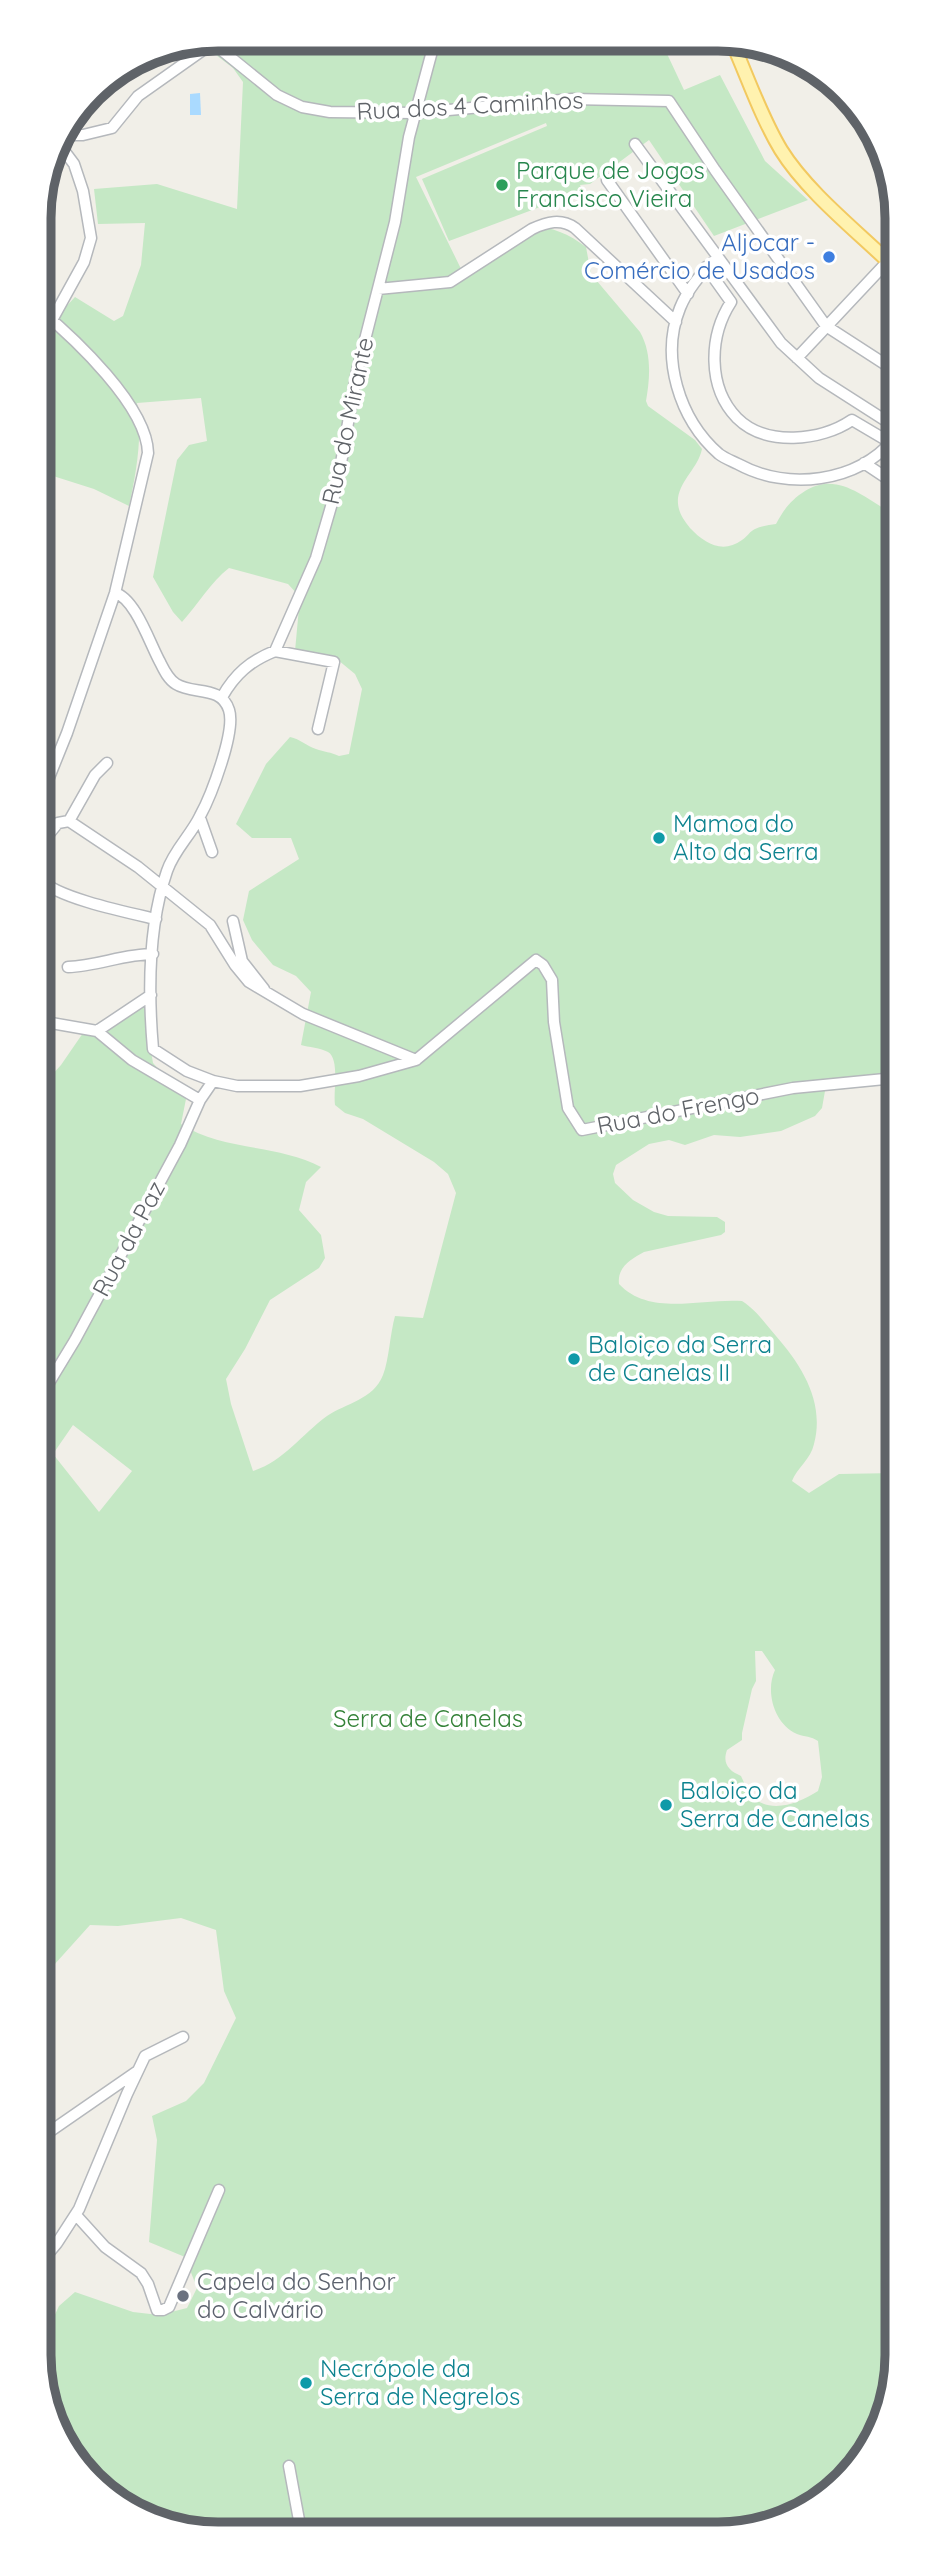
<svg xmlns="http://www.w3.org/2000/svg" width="936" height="2573" viewBox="0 0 936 2573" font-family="Quicksand,sans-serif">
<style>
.green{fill:#c5e8c5;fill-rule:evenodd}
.water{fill:#aadaff}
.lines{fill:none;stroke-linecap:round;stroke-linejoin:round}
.minor-casing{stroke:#b5b8bc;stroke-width:13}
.major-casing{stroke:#f2c960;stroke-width:16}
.minor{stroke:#fff;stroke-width:10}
.major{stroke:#fff2af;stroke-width:12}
.leisure-dot{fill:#2e9e5b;stroke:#fff;stroke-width:2.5}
.shop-dot{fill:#3f7fe0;stroke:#fff;stroke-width:2.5}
.culture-dot{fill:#0f9aa8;stroke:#fff;stroke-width:2.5}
.worship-dot{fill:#6b7280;stroke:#fff;stroke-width:2.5}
.labels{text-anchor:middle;stroke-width:7;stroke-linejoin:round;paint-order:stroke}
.street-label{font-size:24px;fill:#5f6368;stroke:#fff}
.leisure-label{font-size:24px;fill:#27864d;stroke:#fff;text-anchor:start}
.shop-label{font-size:24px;fill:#366cbe;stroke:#fff;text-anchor:end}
.culture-label{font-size:24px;fill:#0d838f;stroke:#fff;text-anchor:start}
.park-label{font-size:24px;fill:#348238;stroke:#fff}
.worship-label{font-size:24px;fill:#5b616d;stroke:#fff;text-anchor:start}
.rim{fill:none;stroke:#5f6368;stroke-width:9}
</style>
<rect width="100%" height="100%" fill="#f1efe8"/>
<!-- green -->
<path class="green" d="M218,39l443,2 23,49 36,-15 45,86 43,39 -94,36 -65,-96 -59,44 -10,1 3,6 -134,50 -27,-62 125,-53 -1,-3 -130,54 49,100 66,-52c21,2 38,9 55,22l5,27 49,58c12,21 10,46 6,69l2,5 47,34 7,9c-4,19 -21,30 -24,49 -1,13 5,21 12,30 15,16 33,26 52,12 5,-3 8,-9 13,-11 6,-3 14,-4 21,-5 8,-15 15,-24 29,-33 33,-21 60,8 89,23l1,570 -70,7 -3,17 -7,8 -34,15 -41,6 -26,-2 -29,10 -16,-5 -20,4 -33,21 -3,9 2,9 18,17 21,12 14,4 49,1 8,5v10l-4,3 -77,17c-13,7 -27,15 -25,32 31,33 83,14 123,17 15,10 22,21 34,35 26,30 49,66 38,108 -3,15 -17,24 -22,37l17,12 30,-19 57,-1 1,894 -13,57 -31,49 -45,37 -54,21h-571l-92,-49 -49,-91v-49l17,-36 16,-14 58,20 26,3 28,-7 10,-20 -12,-31 -36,-15 8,-102 -5,-24 34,-15 18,-18 32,-65 -12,-27 -8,-61 -35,-12 -63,8 -28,-1 -36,40 -13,9 -1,-886 21,-23 22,-32 41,-23 22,-3 1,21 6,35 33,36 -5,25c41,27 97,20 140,43l-15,15 -7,28 22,25 4,23 -6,10 -49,32 -25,49 -19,30 5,25 22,67c31,-10 48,-36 74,-55 19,-13 46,-16 56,-41 6,-15 7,-41 12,-59l28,2 33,-125 -8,-19 -14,-12 -71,-43 -18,-6 -10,-8c-2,-13 5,-46 -7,-53 -7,-4 -20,-5 -27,-7l10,-53 -15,-16 -23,-11 -21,-25 -9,-20 6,-29 50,-32 -8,-21h-39l-16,-14 30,-60 24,-27c10,2 17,9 26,12 8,3 15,3 23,7l10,-2 13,-65 -7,-15 -17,-14 -43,-9 5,-54 -12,-13 -59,-16c-18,14 -31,36 -47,54l-9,-10 -20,-35 24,-117 12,-15 18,-4 -6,-43 -64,5c6,31 -1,72 -8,103l-35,-17 -44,-14 -11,-9v-112l10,-29 26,-28 39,24 9,-5 18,-51 4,-42 -47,1 -4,-35 63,-5 80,25 6,-127 -10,-14 -34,-26zM73,1425l59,46 -33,41 -46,-58zM755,1651h7l13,19c-10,21 -1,54 22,64 8,3 14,2 21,7l4,36 -4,14c-19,12 -47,24 -67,5 -4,-4 -7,-14 -10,-20 -12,-5 -19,-12 -14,-26l15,-10v-7l10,-44 4,-8z"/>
<!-- water -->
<path class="water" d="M200,93l1,22h-11v-21z"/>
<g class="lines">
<!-- minor casing -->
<g class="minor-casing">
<path id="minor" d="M209,40l68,55 25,12 28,5 85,1 157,-14 97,2 46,69 111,156 68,44
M59,135h24l29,-7 26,-32 75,-53
M635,144l146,199 38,35 75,48
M607,180l81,114
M718,257c-15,14 -30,31 -38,51 -20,49 -1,111 39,146 5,4 13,7 19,10 50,27 118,19 156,-25
M706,267l25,35c-22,34 -24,85 6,116 29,29 84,23 115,2l39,23
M378,289l72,-7 82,-53c15,-7 29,-11 43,-1l101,94
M39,309c35,29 108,97 109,144l-33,140 -48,140 -19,47 -8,15
M52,320l32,-58 7,-24 -8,-47 -9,-27 -18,-24
M797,358l91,-97
M864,463l30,20
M115,593c20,5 35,51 45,69 4,8 8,17 16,22 17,11 45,1 53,26 7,21 -18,86 -29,106 -9,19 -26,34 -33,55 -19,55 -19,121 -14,178l34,22 26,10 24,5h63l59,-10 57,-16 120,-100 7,5 9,15 2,42 14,86 14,22 211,-42 102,-10
M275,651l59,11 -16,67
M222,697c13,-23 28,-36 53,-46l41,-93 21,-72 20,-115 38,-149 14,-85 26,-97
M200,818l12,34
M69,821l26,-46 12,-12
M40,845l18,-22 11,-2 69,46 72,58 25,40 14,17 54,32 113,46
M40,879c16,19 90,34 116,40
M233,921l9,40 22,28
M68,967c29,-1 56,-13 85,-13
M40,1021l57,10 54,-36
M97,1031l35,29 68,40
M41,1396l34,-56 105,-195 20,-45 13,-19
M42,2137l94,-65
M76,2215l29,32 36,26 7,11 9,26h6l6,-3 50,-117
M42,2261l15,-18 22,-34 48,-115 18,-38 38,-19
M289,2466l12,65"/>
</g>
<!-- major casing -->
<g class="major-casing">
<path id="major" d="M732,42c16,36 29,75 49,108 26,42 77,82 113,117"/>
</g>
<!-- minor -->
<use href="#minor" class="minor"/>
<!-- major -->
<use href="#major" class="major"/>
</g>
<!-- markers -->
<circle class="leisure-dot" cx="502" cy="185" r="7"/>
<circle class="shop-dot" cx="829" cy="257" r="7"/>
<g class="culture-dot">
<circle cx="659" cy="838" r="7"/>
<circle cx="574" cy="1359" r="7"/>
<circle cx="666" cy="1805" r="7"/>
<circle cx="306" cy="2383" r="7"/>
</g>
<circle class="worship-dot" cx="183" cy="2296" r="7"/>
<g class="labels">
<!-- street labels -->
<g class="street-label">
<text transform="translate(470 106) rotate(-3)" y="8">Rua dos 4 Caminhos</text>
<text transform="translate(348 421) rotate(-78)" y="8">Rua do Mirante</text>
<text transform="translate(678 1111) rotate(-11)" y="8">Rua do Frengo</text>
<text transform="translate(129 1239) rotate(-62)" y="8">Rua da Paz</text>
</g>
<!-- leisure labels -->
<g class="leisure-label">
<text x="516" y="179">Parque de Jogos<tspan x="516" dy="28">Francisco Vieira</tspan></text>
</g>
<!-- shop labels -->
<g class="shop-label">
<text x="815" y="251">Aljocar -<tspan x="815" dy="28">Comércio de Usados</tspan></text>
</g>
<!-- culture labels -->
<g class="culture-label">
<text x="673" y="832">Mamoa do<tspan x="673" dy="28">Alto da Serra</tspan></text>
<text x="588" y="1353">Baloiço da Serra<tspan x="588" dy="28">de Canelas II</tspan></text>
<text x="680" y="1799">Baloiço da<tspan x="680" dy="28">Serra de Canelas</tspan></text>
<text x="320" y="2377">Necrópole da<tspan x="320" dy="28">Serra de Negrelos</tspan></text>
</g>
<!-- park labels -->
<g class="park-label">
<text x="428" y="1727">Serra de Canelas</text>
</g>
<!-- worship labels -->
<g class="worship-label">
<text x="197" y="2290">Capela do Senhor<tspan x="197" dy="28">do Calvário</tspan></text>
</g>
</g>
<!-- crop -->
<path d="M0 0H936V2573H0ZM218 51H718A167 167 0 0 1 885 218V2355A167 167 0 0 1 718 2522H218A167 167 0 0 1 51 2355V218A167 167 0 0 1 218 51Z" fill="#fff" fill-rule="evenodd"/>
<path class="rim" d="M218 51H718A167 167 0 0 1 885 218V2355A167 167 0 0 1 718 2522H218A167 167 0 0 1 51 2355V218A167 167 0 0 1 218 51Z"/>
</svg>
